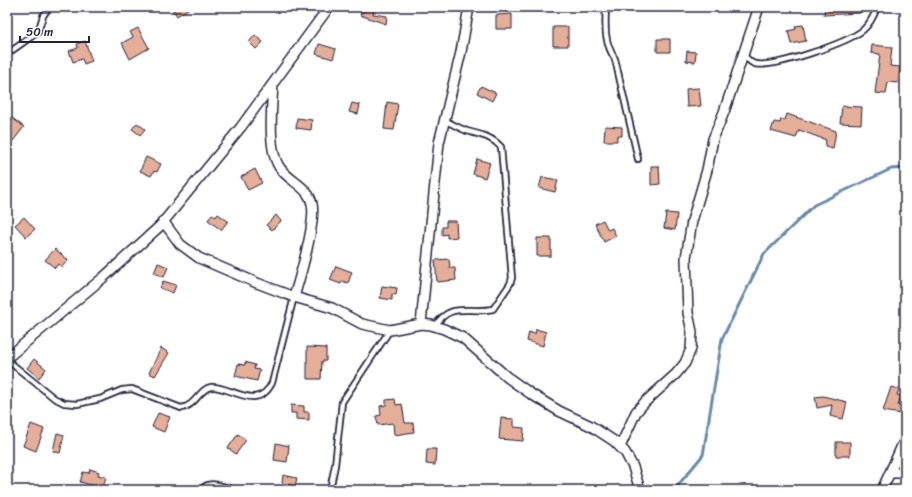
<svg xmlns="http://www.w3.org/2000/svg" width="912" height="497" viewBox="0 0 912 497" font-family="Sriracha,sans-serif">
<style>
.lines{fill:none;stroke-linecap:round;stroke-linejoin:round}
.stream{stroke:#678aab;stroke-width:3}
.building{fill:#e4ae99;stroke:#22223b}
.lane-casing{stroke:#22223b;stroke-width:8}
.street-casing{stroke:#22223b;stroke-width:12}
.lane{stroke:#fff;stroke-width:4.5}
.street{stroke:#fff;stroke-width:9}
</style>
<rect width="100%" height="100%" fill="#fff"/>
<filter id="ink" filterUnits="userSpaceOnUse"><feTurbulence type="fractalNoise" baseFrequency=".025" numOctaves="2"/><feDisplacementMap in="SourceGraphic" scale="8" xChannelSelector="R" yChannelSelector="G"/><feConvolveMatrix kernelMatrix="1 2 1 2 8 2 1 2 1" color-interpolation-filters="sRGB"/></filter>
<g filter="url(#ink)">
<g class="lines">
<!-- stream -->
<path class="stream" d="M674,490l29,-35 19,-116 42,-85 50,-49 77,-36 14,-1"/>
</g>
<!-- building -->
<path class="building" d="M171,7h20l-14,9z
M366,7l8,4 -1,3 14,2 -1,8 -26,-9 1,-3h3z
M825,7h35v6l-36,2z
M512,14v15h-16v-14z
M803,25l3,16 -15,3 -3,-13 8,-2 -1,-3z
M553,27h15v19h-15z
M138,28l11,20 -19,11 -8,-16 11,-6 -3,-5z
M255,35l8,7 -7,7 -7,-7z
M657,39h13v13h-13z
M85,41l7,20 -8,3 -2,-5 -9,3 -4,-11 9,-3 -1,-4z
M319,44l17,5 -3,10 -17,-5z
M872,45l20,2 -2,19 10,1 -2,16 -10,-1 -2,12 -11,-1 5,-39 -9,-1z
M687,51l9,1 -1,10 -9,-1z
M481,86l15,7 -4,8 -15,-8z
M699,88l2,18 -14,1 -1,-18z
M387,102l11,2 -4,26 -10,-1z
M352,103l8,2 -2,9 -9,-2z
M842,106l20,1 -1,17 -21,-1z
M7,114l17,13 -11,14 -6,-5z
M787,114l49,17 -3,18 -8,-2 1,-7 -27,-10 -3,8 -25,-7 3,-9 6,1 1,-4 4,1z
M297,118l15,2 -1,10 -15,-2z
M137,123l8,6 -5,6 -8,-6z
M605,126l17,1v9h-5v5h-13z
M146,157l15,7 -4,8 -3,-1 -3,5 -11,-5z
M477,159l13,4 -5,15 -12,-4z
M651,166h8l1,18 -9,1z
M255,169l7,14 -14,7 -7,-13z
M542,177l16,3 -3,12 -16,-4z
M666,213l11,1 -2,16 -11,-2z
M212,214l4,3 2,-3 10,7 -7,9 -13,-10z
M276,215l5,6 -9,9 -6,-5z
M24,217l11,12 -9,8 -11,-12z
M603,220l5,10 4,-2 4,8 -12,6 -9,-18z
M446,221h10l1,16 -10,1v-4l-5,1v-8h4z
M537,238h14v18h-14z
M55,249l13,11 -6,7 -4,-3 -3,4 -10,-8z
M449,259l1,9h5l1,12 -19,2 -2,-22z
M158,263l10,4 -4,10 -10,-4z
M336,266l16,6 -4,11 -6,-2 -1,3 -11,-4z
M163,281l13,4 -3,8 -13,-5z
M382,286l15,2 -1,7 -4,-1v6l-12,-2z
M536,329l10,3 -3,14 -16,-5 2,-9 6,2z
M307,347l19,1v13h-4l-1,18h-14z
M161,348l8,5 -14,23 -6,-3z
M34,359l12,10 -7,9 -12,-10z
M245,362l10,3 -1,4 6,1 -3,11 -22,-5 3,-12 7,1z
M891,387l8,2 -2,6 4,1 -3,10 4,1 -1,7 -18,-3z
M823,396l24,6 -4,17 -13,-3 2,-11 -15,3 -2,-11z
M395,399l1,6 6,-1 3,19h8l1,9 -20,3 -1,-12 -15,2 -2,-9 5,-1 -1,-9 6,-1v-5z
M291,405l13,1v6h5v8l-13,-1v-6h-5z
M158,413l12,4 -6,15 -12,-5z
M501,418l13,1v8l10,1 -1,13 -24,-2z
M31,424l13,5 -8,22 -13,-5z
M57,433l7,2 -4,18 -7,-2z
M238,434l8,6 -10,14 -8,-6z
M836,442h14v14h-14z
M276,443l13,3 -2,16 -13,-2z
M427,449h9l-1,16 -9,-1z
M90,469l9,3 -1,3 8,2 -3,11 -23,-6 3,-10 6,1z
M283,475l14,3 -2,8 -13,-3z"/>
<g class="lines">
<!-- lane casing -->
<g class="lane-casing">
<path id="lane" d="M606,7c-1,20 -2,35 9,52l23,100
M7,54l31,-22 5,-16 6,-9
M743,55c4,3 7,8 12,9 19,4 92,-21 108,-34 7,-6 11,-14 14,-23
M435,326c16,-25 33,-12 58,-17l17,-25 2,-6 -11,-131c-10,-11 -20,-12 -34,-16 -8,-3 -15,-7 -23,-11
M7,360l47,38 10,5 13,1 23,-5 22,-9 10,-1 49,19c15,-2 18,-19 30,-21 19,-2 46,26 61,-4l22,-86
M201,490c8,-11 23,-3 34,0
M330,490l5,-25 7,-63 48,-72"/>
</g>
<!-- street casing -->
<g class="street-casing">
<path id="street" d="M273,84c-1,21 -6,67 7,84 9,13 29,19 32,36 4,18 -12,73 -18,93
M163,221l17,23 19,14 58,25 37,14 38,11 30,16 28,6 31,-6 10,1 13,4 19,9 44,39 24,17 28,17 32,15 23,15 11,11 8,15 7,23
M421,324l18,-181 22,-91 8,-45
M7,358l97,-81 56,-51 81,-99 88,-120
M620,447l16,-35 9,-10 31,-28 9,-11 6,-14 1,-17 -4,-19 -2,-55 6,-37 15,-51 6,-31 11,-27 35,-105
M890,473h15
M882,490l23,-51"/>
</g>
<!-- lane -->
<use href="#lane" class="lane"/>
<!-- street -->
<use href="#street" class="street"/>
</g>
</g>
<!-- margin -->
<rect width="912" height="497" fill="none" stroke="#fff" stroke-width="24"/>
<rect x="12" y="12" width="888" height="473" fill="none" stroke="#22223b" stroke-width="1.5" filter="url(#ink)"/>
<!-- scale -->
<path d="M20 36v6h69v-6" fill="none" stroke="#22223b" stroke-width="2"/>
<text x="26" y="36" font-size="12" fill="#22223b" stroke="#ffffff" stroke-width="3" paint-order="stroke">50 m</text>
</svg>
